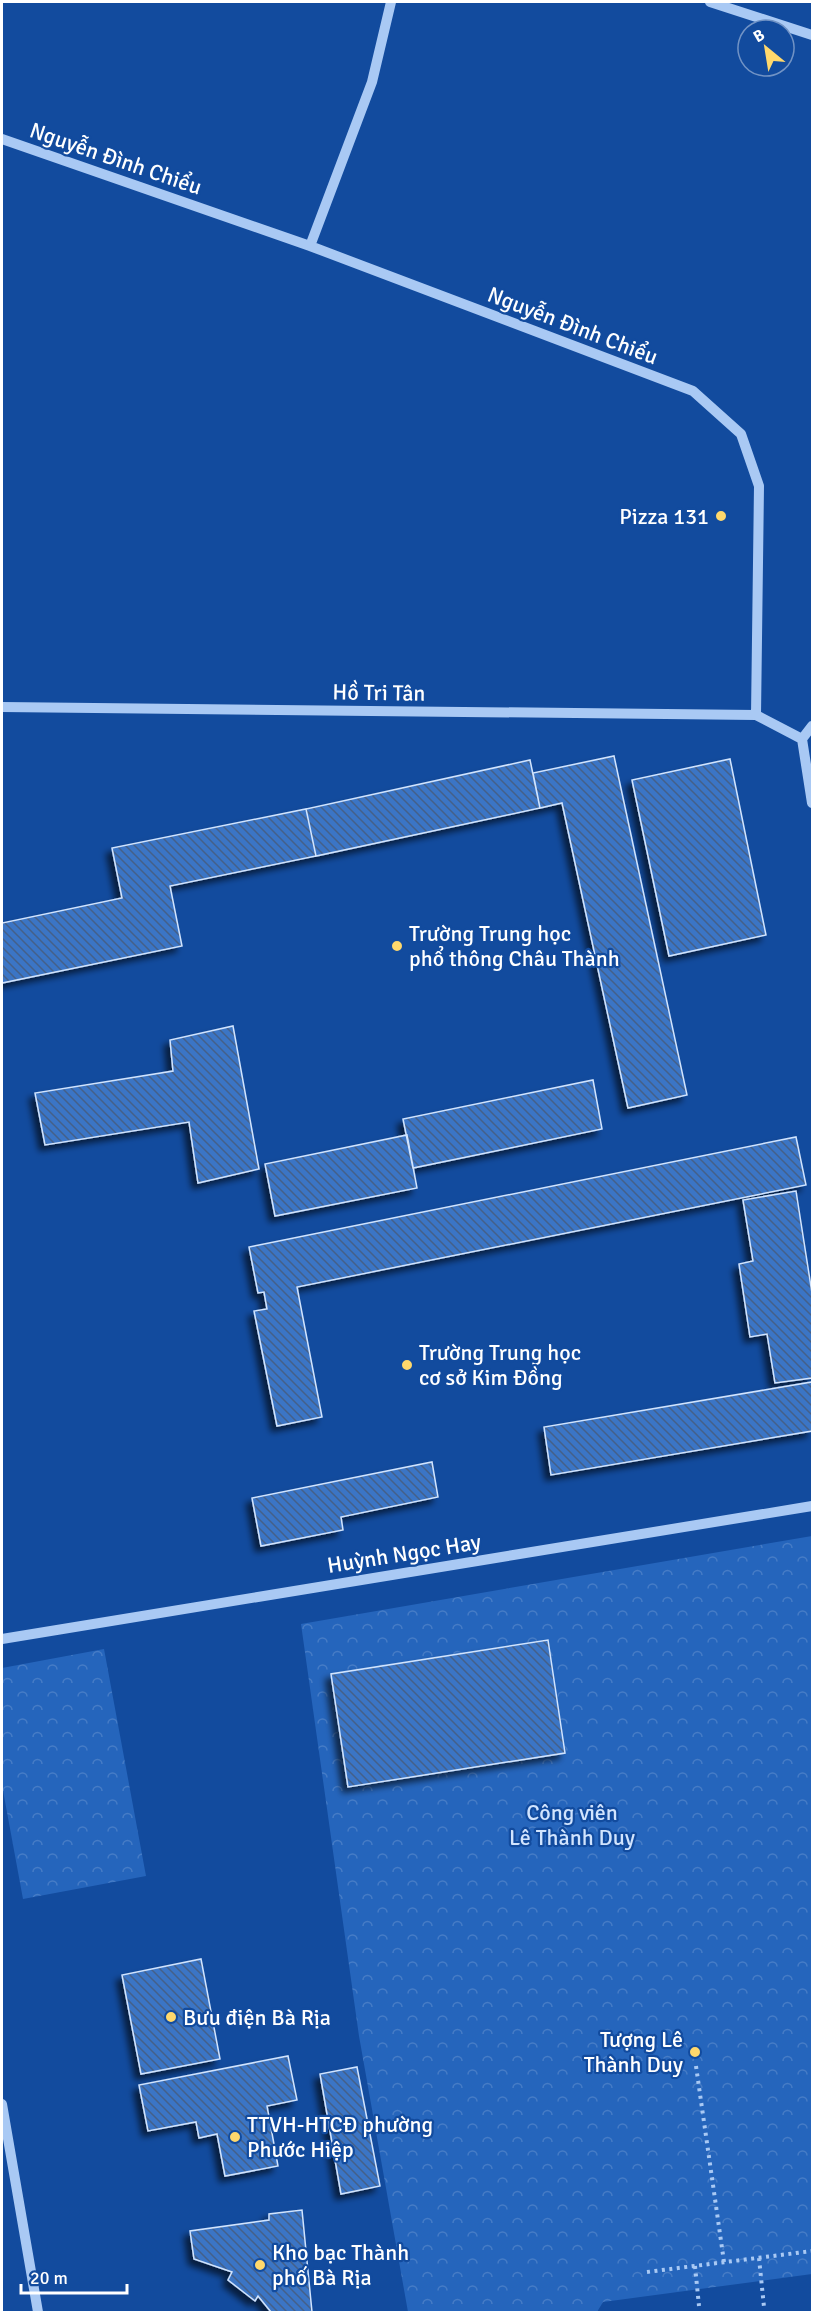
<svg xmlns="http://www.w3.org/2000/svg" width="814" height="2314" viewBox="0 0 814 2314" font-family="Signika,sans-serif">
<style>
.forest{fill:url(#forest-crowns)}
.building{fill:url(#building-back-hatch);stroke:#d1e4fe;stroke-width:1.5;filter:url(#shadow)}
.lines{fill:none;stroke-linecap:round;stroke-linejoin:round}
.path{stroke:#a9c9f4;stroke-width:4;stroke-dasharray:3 4.5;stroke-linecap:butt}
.minor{stroke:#a9c9f4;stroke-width:10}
.poi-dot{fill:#ffd86c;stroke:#124b9e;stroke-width:2}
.labels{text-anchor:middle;stroke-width:4.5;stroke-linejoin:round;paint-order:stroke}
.street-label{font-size:22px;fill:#fff;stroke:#124b9e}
.poi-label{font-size:22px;fill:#fff;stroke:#124b9e;text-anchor:start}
.park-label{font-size:22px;fill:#d1e4fe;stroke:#124b9e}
</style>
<defs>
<pattern id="forest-crowns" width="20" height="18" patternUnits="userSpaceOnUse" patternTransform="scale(1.5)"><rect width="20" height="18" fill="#2565bc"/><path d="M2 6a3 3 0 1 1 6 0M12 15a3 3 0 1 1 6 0" fill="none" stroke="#467cc6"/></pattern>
<pattern id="building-back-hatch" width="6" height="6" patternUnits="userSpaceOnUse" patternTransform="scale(1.5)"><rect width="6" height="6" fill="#3b75c5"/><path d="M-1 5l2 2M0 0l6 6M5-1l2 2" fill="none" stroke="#446088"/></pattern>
<filter id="shadow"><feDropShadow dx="-5.5" dy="5.5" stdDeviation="3" flood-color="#0009"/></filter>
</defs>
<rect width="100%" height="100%" fill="#124b9e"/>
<!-- forest -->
<path class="forest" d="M812,1536v738l-209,28 -6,10h-189l-49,-276 -58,-412z
M104,1649l42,227 -123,23 -21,-114v-117z"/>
<!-- building -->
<path class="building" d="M614,756l73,339 -59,13 -66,-305 -22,5 -7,-35z
M730,759l36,176 -97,21 -37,-176z
M530,760l10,48 -224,48 -10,-47z
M306,809l10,47 -146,30 12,60 -180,37v-60l120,-25 -10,-50z
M233,1026l26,143 -61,14 -9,-61 -144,23 -10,-52 138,-22 -3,-31z
M593,1080l9,49 -189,39 -10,-49z
M407,1135l10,53 -142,28 -10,-52z
M796,1137l10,48 -509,102 25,130 -45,9 -23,-115 13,-2 -3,-17 -6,1 -9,-46z
M796,1191l16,102v85l-37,5 -8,-49 -17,3 -11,-73 14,-3 -10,-61z
M812,1382v49l-261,44 -7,-48z
M432,1462l6,35 -97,20 2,13 -82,16 -9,-48z
M548,1640l17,113 -217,34 -17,-113z
M201,1959l19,100 -79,15 -19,-99z
M288,2056l9,44 -30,6 11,60 -53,10 -8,-42 -18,4 -3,-16 -48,9 -9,-46z
M357,2067l23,119 -39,8 -21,-120z
M302,2210l10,102h-41l-13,-16 -3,5 -27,-21 4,-8 -38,-13 -4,-28 79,-11v-6z"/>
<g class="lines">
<!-- path -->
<path class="path" d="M696,2066l28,196
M759,2258l5,49
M695,2266l4,40
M647,2272l165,-21"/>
<!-- minor -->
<path class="minor" d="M710,2l102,33
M2,139l308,107 383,145 48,43 18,52 -3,229 46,24 10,64
M310,246l62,-164 19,-80
M2,707l754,8
M802,739l10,-13
M2,1639l810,-133
M2,2104l36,208"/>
</g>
<!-- markers -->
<g class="poi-dot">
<circle cx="721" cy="516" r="6"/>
<circle cx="397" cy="946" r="6"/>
<circle cx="407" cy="1365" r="6"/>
<circle cx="171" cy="2017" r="6"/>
<circle cx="695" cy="2052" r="6"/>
<circle cx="235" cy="2137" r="6"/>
<circle cx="260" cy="2265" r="6"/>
</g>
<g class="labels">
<!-- street labels -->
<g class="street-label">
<text transform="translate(116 158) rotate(19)" y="8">Nguyễn Đình Chiểu</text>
<text transform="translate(573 325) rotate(21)" y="8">Nguyễn Đình Chiểu</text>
<text transform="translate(379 692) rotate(1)" y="8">Hồ Tri Tân</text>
<text transform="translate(404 1553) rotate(-9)" y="8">Huỳnh Ngọc Hay</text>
</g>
<!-- poi labels -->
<g class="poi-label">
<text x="709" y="524" text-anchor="end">Pizza 131</text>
<text x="409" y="941">Trường Trung học<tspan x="409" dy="25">phổ thông Châu Thành</tspan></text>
<text x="419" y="1360">Trường Trung học<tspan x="419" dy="25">cơ sở Kim Đồng</tspan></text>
<text x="183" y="2025">Bưu điện Bà Rịa</text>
<text x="683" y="2047" text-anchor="end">Tượng Lê<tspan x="683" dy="25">Thành Duy</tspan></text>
<text x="247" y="2132">TTVH-HTCĐ phường<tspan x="247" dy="25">Phước Hiệp</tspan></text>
<text x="272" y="2260">Kho bạc Thành<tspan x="272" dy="25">phố Bà Rịa</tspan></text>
</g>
<!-- park labels -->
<g class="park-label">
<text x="572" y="1820">Công viên<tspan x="572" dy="25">Lê Thành Duy</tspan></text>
</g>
</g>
<!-- border -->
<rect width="814" height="2314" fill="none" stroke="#ffffff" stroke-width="6"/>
<!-- north arrow -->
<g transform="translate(766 48) rotate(330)"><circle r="28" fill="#124b9e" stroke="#7193c5" stroke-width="1.5"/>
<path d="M0-4.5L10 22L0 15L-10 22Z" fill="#ffd86c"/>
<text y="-9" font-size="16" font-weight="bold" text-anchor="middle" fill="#ffffff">B</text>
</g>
<!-- scale -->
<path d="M21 2284v9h106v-9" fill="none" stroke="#ffffff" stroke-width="3"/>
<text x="30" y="2284" font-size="18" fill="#ffffff" stroke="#124b9e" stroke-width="4.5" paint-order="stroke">20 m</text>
</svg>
